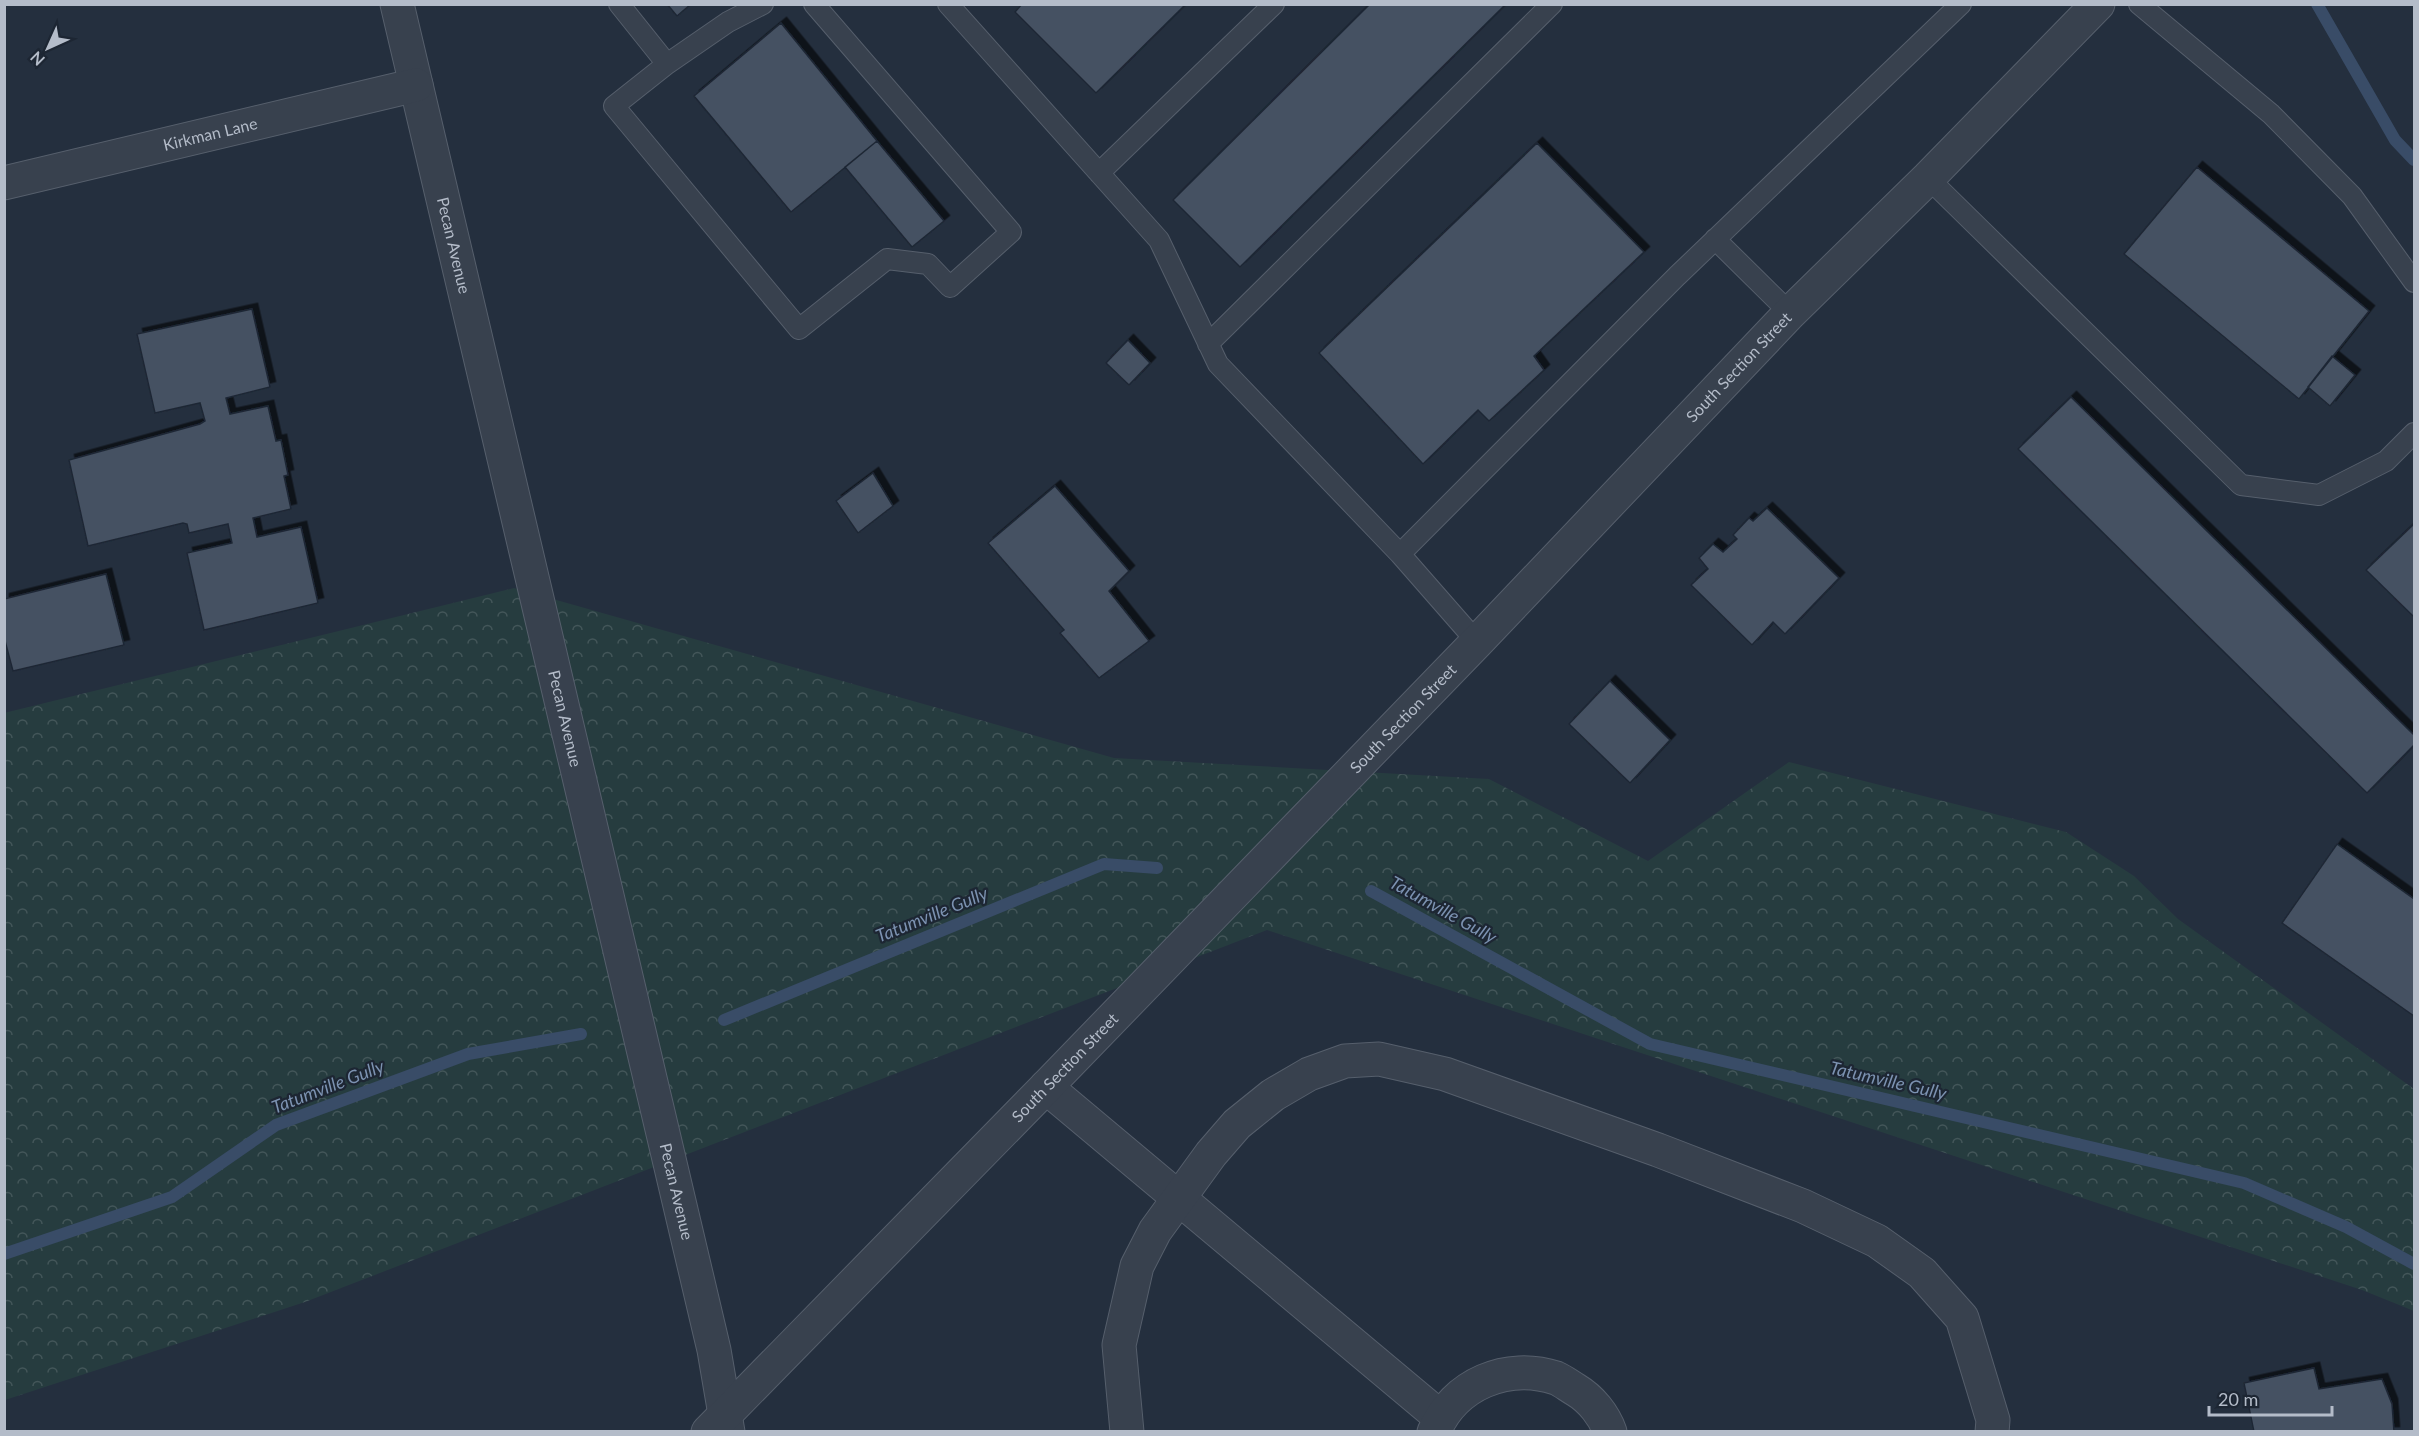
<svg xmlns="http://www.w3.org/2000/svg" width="2419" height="1436" viewBox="0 0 2419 1436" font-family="Lato,sans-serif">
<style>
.forest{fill:url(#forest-crowns)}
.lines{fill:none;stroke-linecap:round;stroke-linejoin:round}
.stream{stroke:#394c67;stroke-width:12}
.building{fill:#455162;stroke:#1f2835;stroke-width:1.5;filter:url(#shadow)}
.service-casing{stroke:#565f6c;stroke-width:22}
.minor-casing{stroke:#565f6c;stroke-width:35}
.tertiary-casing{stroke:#565f6c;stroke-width:35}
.service{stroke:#38414e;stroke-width:20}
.minor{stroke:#38414e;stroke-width:33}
.tertiary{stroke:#38414e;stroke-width:33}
.labels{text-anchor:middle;stroke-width:4.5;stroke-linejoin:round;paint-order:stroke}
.street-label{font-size:16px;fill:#b4bcc9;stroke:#1d2633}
.water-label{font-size:18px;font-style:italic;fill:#7c92b1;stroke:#1d2633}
</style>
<defs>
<pattern id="forest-crowns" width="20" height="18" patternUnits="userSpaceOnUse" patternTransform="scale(1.5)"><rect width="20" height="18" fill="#263c3f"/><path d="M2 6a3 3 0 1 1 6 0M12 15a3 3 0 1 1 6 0" fill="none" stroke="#435659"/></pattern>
<filter id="shadow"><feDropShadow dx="5.5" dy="-5.5" stdDeviation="0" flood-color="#0009"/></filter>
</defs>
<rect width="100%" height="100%" fill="#242f3e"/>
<!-- forest -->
<path class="forest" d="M514,588l600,170 375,21 159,82 141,-99 277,70 68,44 44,43 236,170v222l-52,-21 -1095,-360 -962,372 -300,98 -1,-687z"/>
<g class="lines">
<!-- stream -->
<path class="stream" d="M2317,4l78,136 19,20
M1371,891l279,153 594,139 102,44 68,37
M724,1020l380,-156 53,4
M4,1254l168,-57 104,-72 192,-71 113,-20"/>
</g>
<!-- building -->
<path class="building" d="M667,4h24l-14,12z
M1022,4h164l-90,89 -81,-81z
M1370,4h136l-266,263 -67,-67z
M781,23l96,118 -86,71 -97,-116z
M877,141l67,80 -32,26 -67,-80z
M1537,143l107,109 -110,104 10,14 -55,51 -11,-11 -55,54 -104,-111z
M2197,167l172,144 -70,88 -175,-145z
M252,309l18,78 -44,11 4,16 38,-8 8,35 5,-1 7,35 -4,1 7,33 -38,9 4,19 44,-10 17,76 -114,27 -17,-77 45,-10 -4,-19 -39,9 -2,-9 -4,-1 -95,23 -19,-86 131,-36 5,-3 -5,-18 -45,10 -18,-79z
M1128,340l22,23 -21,22 -23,-22z
M2332,356l23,19 -25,31 -22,-19z
M2071,397l343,338v10l-47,48 -349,-344z
M873,473l20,33 -35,27 -22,-32z
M1055,486l74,85 -20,20 40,50 -50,37 -39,-45 4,-3 -76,-87z
M1767,508l72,70 -54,56 -12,-12 -21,23 -61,-60 17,-16 -9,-11 14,-14 10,8 14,-13 -4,-4 16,-17 4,3z
M2414,524v93l-48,-47z
M106,574l18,71 -111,26 -9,-34v-38z
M1610,681l60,59 -40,43 -61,-59z
M2337,844l77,55v117l-132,-93z
M2314,1368l5,21 63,-10 10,25 2,28h-140l-10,-49z"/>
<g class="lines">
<!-- service casing -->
<g class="service-casing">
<path id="service" d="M619,4l48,60 -53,42 185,223 88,-70 41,5 22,23 61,-55 -197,-228
M948,4l211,236 59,124 182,190 77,88
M2139,4l132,110 81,82 62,86
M667,64l61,-42 35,-18
M1099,173l175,-169
M1928,178l313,307 78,10 67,-34 28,-28
M1715,239l75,74
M1208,344l344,-340
M1400,554l277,-278 284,-272"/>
</g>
<!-- minor casing -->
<g class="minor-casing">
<g id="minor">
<path id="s1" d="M397,4l317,1346 14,82"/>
<path id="s2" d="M4,183l412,-98"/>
<path d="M1046,1087l394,330"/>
<path d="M1127,1432l-8,-87 18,-79 18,-35 56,-77 26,-30 36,-29 36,-21 36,-13 34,-2 66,15 213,76 145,56 74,35 45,32 40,45 31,102 -1,12"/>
<path d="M1434,1432c20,-48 73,-70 122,-54 7,3 13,8 20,12 15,9 28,25 34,42"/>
</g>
</g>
<!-- tertiary casing -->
<g class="tertiary-casing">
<g id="tertiary">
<path id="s3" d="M708,1432l338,-345 431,-445 313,-329 138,-135 170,-174"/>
</g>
</g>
<!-- service -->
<use href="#service" class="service"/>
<!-- minor -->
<use href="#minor" class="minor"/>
<!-- tertiary -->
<use href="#tertiary" class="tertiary"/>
</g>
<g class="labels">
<!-- street labels -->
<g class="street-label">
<text dy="6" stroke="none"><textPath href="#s2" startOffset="212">Kirkman Lane</textPath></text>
<text dy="6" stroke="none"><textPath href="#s1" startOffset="248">Pecan Avenue</textPath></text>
<text dy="6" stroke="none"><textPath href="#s3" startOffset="1482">South Section Street</textPath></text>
<text dy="6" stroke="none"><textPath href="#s1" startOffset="734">Pecan Avenue</textPath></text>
<text dy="6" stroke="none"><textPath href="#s3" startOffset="996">South Section Street</textPath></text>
<text dy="6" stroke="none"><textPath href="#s3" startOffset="510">South Section Street</textPath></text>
<text dy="6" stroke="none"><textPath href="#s1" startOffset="1220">Pecan Avenue</textPath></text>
</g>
<!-- water labels -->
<g class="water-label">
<text transform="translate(1443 910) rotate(29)" y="6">Tatumville Gully</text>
<text transform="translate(932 915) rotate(-22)" y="6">Tatumville Gully</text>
<text transform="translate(1888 1081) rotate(13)" y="6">Tatumville Gully</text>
<text transform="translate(328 1087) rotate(-21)" y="6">Tatumville Gully</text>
</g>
</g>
<!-- border -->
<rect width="2419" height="1436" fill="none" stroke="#b4bcc9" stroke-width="12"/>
<!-- north arrow -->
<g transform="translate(48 48) rotate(225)" stroke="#1d2633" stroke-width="4.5" paint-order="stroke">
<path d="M0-4.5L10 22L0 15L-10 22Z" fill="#b4bcc9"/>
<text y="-9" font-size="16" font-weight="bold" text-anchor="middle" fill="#b4bcc9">N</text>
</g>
<!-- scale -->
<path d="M2209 1406v9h123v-9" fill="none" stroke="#b4bcc9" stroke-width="3"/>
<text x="2218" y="1406" font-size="18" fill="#b4bcc9" stroke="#1d2633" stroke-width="4.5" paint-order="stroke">20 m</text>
</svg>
